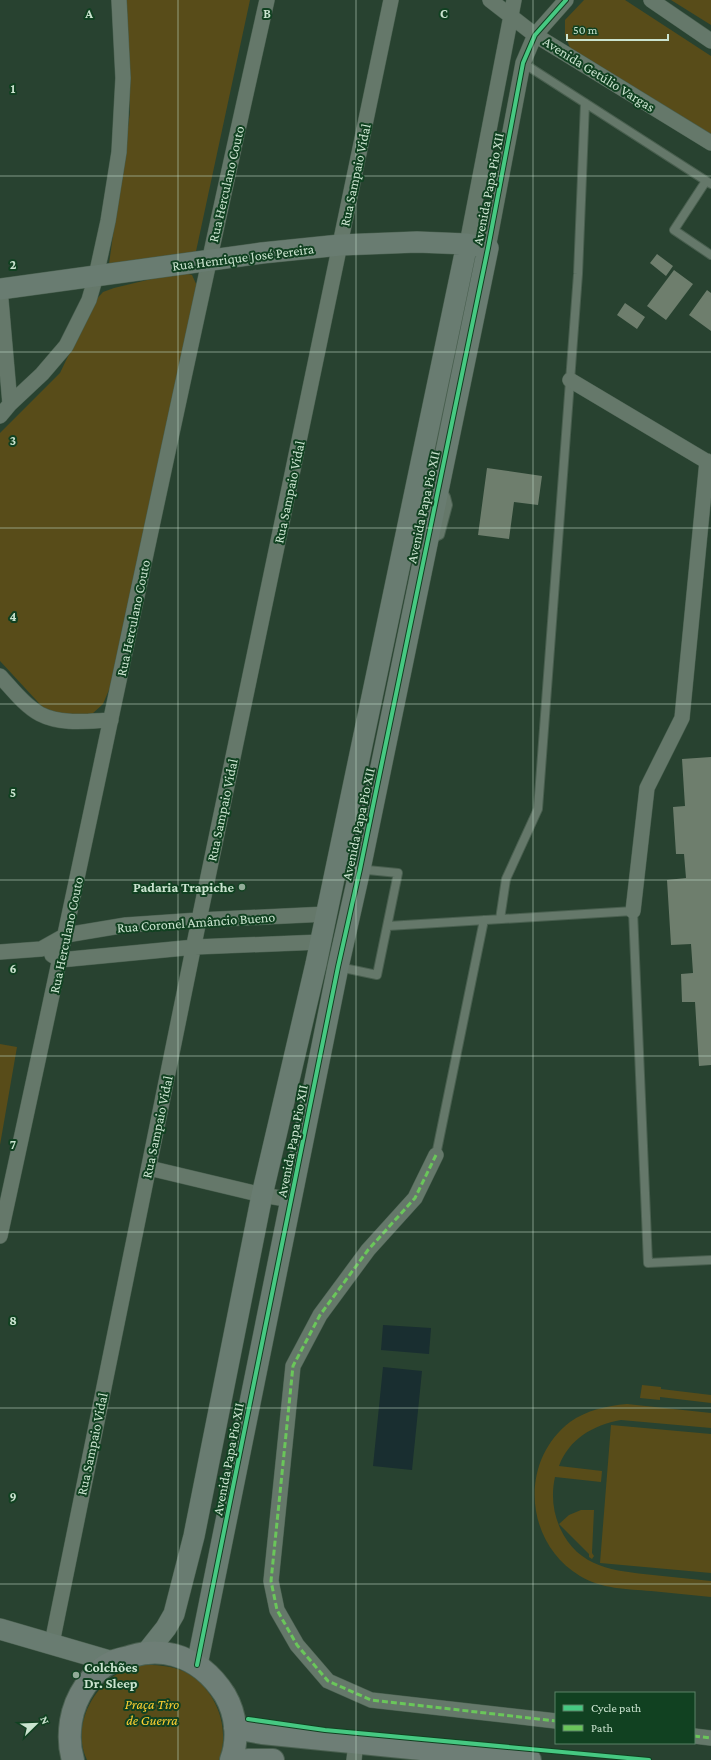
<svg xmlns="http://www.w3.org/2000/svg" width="711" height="1760" viewBox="0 0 711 1760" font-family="'Crimson Pro',serif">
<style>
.green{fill:#584c19}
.water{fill:#192e30}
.building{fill:#6e7e6d}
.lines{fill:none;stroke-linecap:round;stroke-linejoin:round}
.lane-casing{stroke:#495f4f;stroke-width:10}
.street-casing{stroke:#495f4f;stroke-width:16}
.secondary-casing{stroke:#495f4f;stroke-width:22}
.primary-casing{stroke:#495f4f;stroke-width:24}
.lane{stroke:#65786a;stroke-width:8}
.street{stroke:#65786a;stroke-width:15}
.secondary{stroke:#697c71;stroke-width:21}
.primary{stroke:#6e7e76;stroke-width:22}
.quiet{stroke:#6ac65a;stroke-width:3;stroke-dasharray:6 3;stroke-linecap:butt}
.cycleway-casing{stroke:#114121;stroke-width:6}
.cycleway{stroke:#46c982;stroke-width:4}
.grid{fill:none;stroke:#cbe4d0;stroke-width:1;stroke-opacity:0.55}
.poi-dot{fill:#92ab98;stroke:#114121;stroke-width:1.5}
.labels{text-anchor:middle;stroke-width:4;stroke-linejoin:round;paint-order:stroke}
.street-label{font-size:14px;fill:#cbe4d0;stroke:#114121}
.poi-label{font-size:14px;font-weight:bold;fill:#cbe4d0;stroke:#114121;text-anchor:end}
.park-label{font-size:14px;font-style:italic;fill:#fdcf31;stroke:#114121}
.grid-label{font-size:13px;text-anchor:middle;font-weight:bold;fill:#cbe4d0;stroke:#114121;stroke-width:4;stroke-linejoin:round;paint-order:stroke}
</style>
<rect width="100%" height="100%" fill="#284230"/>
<!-- green -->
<path class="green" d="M124,0h126l-55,256 -86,8 21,-152z
M584,0h41l86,56v80l-141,-88 -5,-13v-15z
M671,0h40v25z
M180,272l12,3 5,11 -86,399 -8,19 -11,10h-43l-49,-53v-228l60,-60 34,-71 9,-10 11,-4z
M0,1044l17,3 -17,98z
M642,1385l19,2v2l50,6v8l-51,-6v3l-20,-2z
M627,1404l84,9v15l-90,-8c-28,5 -52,19 -62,46l43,5 -1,11 -46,-5c-4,18 -2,35 5,51 18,40 55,43 93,47 19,2 39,4 58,6v16c-20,-2 -40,-4 -60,-6 -24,-2 -50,-2 -71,-15 -55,-33 -62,-114 -10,-154 17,-12 36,-16 57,-18z
M611,1425l100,9v139l-111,-10z
M581,1510h13l-2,43 2,3 -2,3 -3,-2v-3l-30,-30 10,-9z
M140,1665c16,0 31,0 45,7 31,16 46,56 34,88h-132c-15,-31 3,-69 30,-86 6,-4 15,-6 23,-9z"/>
<!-- water -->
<path class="water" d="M383,1325l48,3 -2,26 -48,-4z
M383,1367l39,4 -10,99 -39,-4z"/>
<!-- building -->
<path class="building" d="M657,254l16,12 -7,10 -16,-13z
M674,270l19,14 -27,36 -19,-14z
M707,290l4,3v38l-22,-16z
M625,303l20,14 -8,12 -20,-14z
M487,468l55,8 -4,29 -24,-3 -5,37 -31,-4z
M711,757v308l-12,1 -4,-64h-13l-1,-28 12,-1 -2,-29 -20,1 -4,-65 19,-2 -2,-24h-8l-3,-47 12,-1 -3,-47z"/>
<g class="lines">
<!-- lane casing -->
<g class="lane-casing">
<path id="lane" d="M523,63l188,121
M706,181l-32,49 37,25
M430,540l10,-5 8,-30 -2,-8 -4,-7
M337,867l61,6 -21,102 -38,-8
M500,919l6,-40 32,-70 40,-535 7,-171
M388,926l245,-15 15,352 63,-3
M436,1155l48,-235"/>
</g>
<!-- street casing -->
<g class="street-casing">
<path id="street" d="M490,0l45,35 176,108
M651,0l60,41
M467,244l47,-244
M488,248l35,-185 12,-28 31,-35
M0,289l10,115
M570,380l141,84
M0,416l10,-12 32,-30 24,-28 23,-46 7,-24 12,-55 11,-69 4,-74 -4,-78
M0,676c12,13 25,30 40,38 21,11 48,7 71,6
M633,911l14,-123 35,-70 25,-257
M0,952l41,-3 25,-14 60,-10 73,-5 128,-6
M52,955l8,5 135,-13 126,-5
M436,1155l-21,43 -47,52 -48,65 -27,51 -22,215 6,29 20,35 31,36 43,19 185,21
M149,1168l113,27 30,5
M0,1236c90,-412 174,-825 267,-1236
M52,1643l147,-723 192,-920
M694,1736l17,2
M354,1760l2,-18"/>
</g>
<!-- secondary casing -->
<g class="secondary-casing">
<path id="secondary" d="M0,289l262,-36 78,-8 77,-3 50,2 21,4 -128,621 -22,98 -141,698
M0,1629l113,33
M147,1652l19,-24 8,-14 20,-78 68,-341 54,-231 151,-720"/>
</g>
<!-- primary casing -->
<g class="primary-casing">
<path id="primary" d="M235,1728l27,5 268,27
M73,1760c-4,-13 -4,-26 -2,-39 4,-24 20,-50 43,-60 5,-2 12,-3 18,-5 13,-4 27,-5 42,-1 22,6 39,21 51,40 11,19 14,44 6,65
M248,1760h25"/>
</g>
<!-- lane -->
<use href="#lane" class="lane"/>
<!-- street -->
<use href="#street" class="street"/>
<!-- secondary -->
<use href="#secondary" class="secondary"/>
<!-- primary -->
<use href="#primary" class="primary"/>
<!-- quiet -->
<path class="quiet" d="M436,1155l-21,43 -47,52 -48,65 -27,51 -22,215 6,29 20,35 31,36 43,19 185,21
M694,1736l17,2"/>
<!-- cycleway casing -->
<g class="cycleway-casing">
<path id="cycleway" d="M197,1665l141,-698 22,-98 128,-621 35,-185 12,-28 31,-35
M248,1719l77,11 324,30"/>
</g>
<!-- cycleway -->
<use href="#cycleway" class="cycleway"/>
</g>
<!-- grid -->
<path class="grid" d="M178,0v1760M356,0v1760M533,0v1760M0,176h711M0,352h711M0,528h711M0,704h711M0,880h711M0,1056h711M0,1232h711M0,1408h711M0,1584h711"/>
<!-- markers -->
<g class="poi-dot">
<circle cx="242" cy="887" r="4"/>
<circle cx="76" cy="1675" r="4"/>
</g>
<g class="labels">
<!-- street labels -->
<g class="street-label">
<text transform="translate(599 74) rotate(32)" y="5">Avenida Getúlio Vargas</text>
<text transform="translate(355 175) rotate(-78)" y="5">Rua Sampaio Vidal</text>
<text transform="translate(226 184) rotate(-77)" y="5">Rua Herculano Couto</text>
<text transform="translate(488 189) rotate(-79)" y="5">Avenida Papa Pio XII</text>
<text transform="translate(243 257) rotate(-7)" y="5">Rua Henrique José Pereira</text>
<text transform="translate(289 492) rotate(-78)" y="5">Rua Sampaio Vidal</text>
<text transform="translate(423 507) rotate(-78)" y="5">Avenida Papa Pio XII</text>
<text transform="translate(133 618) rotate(-78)" y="5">Rua Herculano Couto</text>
<text transform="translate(222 810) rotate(-78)" y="5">Rua Sampaio Vidal</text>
<text transform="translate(358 824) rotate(-78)" y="5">Avenida Papa Pio XII</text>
<text transform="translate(196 922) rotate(-4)" y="5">Rua Coronel Amâncio Bueno</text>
<text transform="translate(66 935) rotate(-78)" y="5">Rua Herculano Couto</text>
<text transform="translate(157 1127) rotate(-78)" y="5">Rua Sampaio Vidal</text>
<text transform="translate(292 1141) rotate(-79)" y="5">Avenida Papa Pio XII</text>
<text transform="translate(92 1444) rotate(-78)" y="5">Rua Sampaio Vidal</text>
<text transform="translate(228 1459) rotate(-79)" y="5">Avenida Papa Pio XII</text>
</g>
<!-- poi labels -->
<g class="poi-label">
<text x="234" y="892">Padaria Trapiche</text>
<text x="84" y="1672" text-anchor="start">Colchões<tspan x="84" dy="16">Dr. Sleep</tspan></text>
</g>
<!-- park labels -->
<g class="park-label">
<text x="152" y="1709">Praça Tiro<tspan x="152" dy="16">de Guerra</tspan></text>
</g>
</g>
<g class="grid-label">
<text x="89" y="18">A</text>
<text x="267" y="18">B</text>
<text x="444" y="18">C</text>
<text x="13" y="93">1</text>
<text x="13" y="269">2</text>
<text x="13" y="445">3</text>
<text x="13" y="621">4</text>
<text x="13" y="797">5</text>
<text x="13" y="973">6</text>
<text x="13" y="1149">7</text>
<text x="13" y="1325">8</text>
<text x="13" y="1501">9</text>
</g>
<!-- legend -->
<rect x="555" y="1692" width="140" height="52" fill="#114121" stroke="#5b8267"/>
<rect x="563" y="1705" width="20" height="6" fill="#46c982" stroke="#5b8267"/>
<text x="591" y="1712" font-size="12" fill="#cbe4d0">Cycle path</text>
<rect x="563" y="1725" width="20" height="6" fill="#6ac65a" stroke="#5b8267"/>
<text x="591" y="1732" font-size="12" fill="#cbe4d0">Path</text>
<!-- north arrow -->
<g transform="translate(36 1724) rotate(67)" stroke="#114121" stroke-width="3" paint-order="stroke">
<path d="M0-3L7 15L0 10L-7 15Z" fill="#cbe4d0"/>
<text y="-6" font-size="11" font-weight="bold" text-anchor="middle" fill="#cbe4d0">N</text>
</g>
<!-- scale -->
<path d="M567 34v6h101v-6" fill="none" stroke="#cbe4d0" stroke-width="2"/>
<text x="573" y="34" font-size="12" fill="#cbe4d0" stroke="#114121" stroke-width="3" paint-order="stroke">50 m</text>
</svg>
